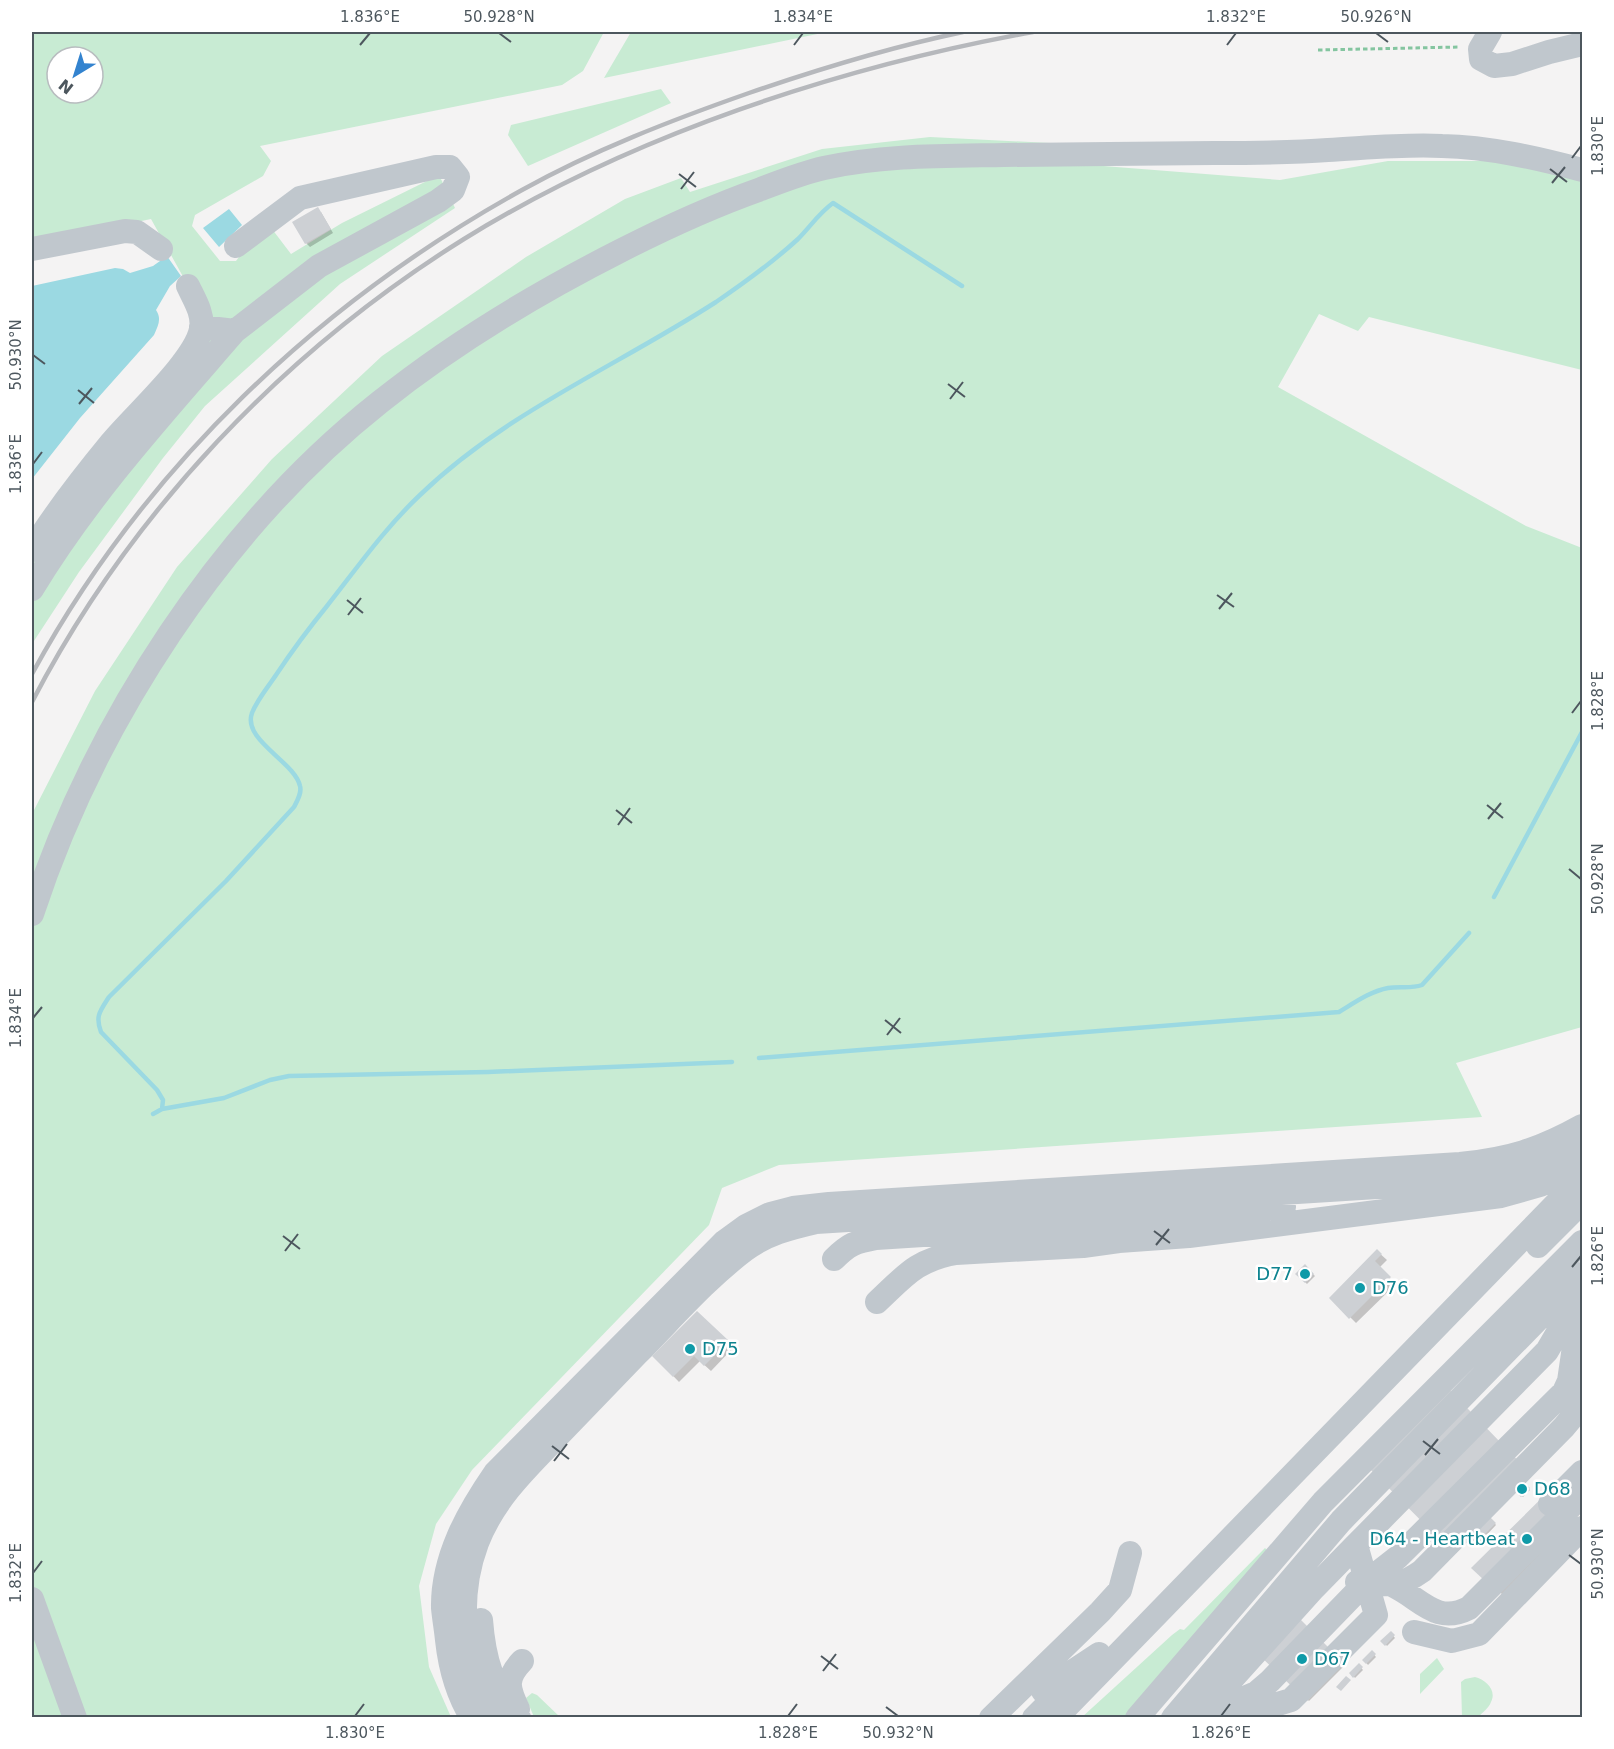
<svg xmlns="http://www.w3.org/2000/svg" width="1614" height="1749" viewBox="0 0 1614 1749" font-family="'DejaVu Sans',sans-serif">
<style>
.green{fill:#c8ebd3;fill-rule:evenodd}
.water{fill:#9bd9e2}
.shadow{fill:#0003}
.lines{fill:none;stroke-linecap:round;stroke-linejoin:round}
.stream{stroke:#9bd9e2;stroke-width:4.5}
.building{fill:#cdd0d4}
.path{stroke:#84c5a0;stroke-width:3;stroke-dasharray:4.5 3;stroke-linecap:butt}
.minor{stroke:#c0c7cd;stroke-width:24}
.rail{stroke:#b6b8bc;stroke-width:4.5}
.ticks{fill:none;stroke:#4d575e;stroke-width:2}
.culture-dot{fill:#0f9aa8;stroke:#fff;stroke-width:2}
.labels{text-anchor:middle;stroke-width:5;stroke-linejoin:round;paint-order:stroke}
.culture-label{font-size:18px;fill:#0d838f;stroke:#fff;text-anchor:start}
.neatline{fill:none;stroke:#4d575e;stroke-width:2}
.ticks-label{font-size:15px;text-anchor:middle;fill:#4d575e}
</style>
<rect width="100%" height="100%" fill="#f4f3f3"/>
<!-- green -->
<path class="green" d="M32,32h572l-21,39 -21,14 -302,61 11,15 -8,15 -68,39 -3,11 28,35h16l11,-15 25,-17 19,25 51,-31 97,-48 16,33 -115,76 -135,122 -42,52 -84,114 -47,72v-90l140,-182 29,-63 -50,-90 -119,25zM57,57h36v36h-36z
M631,32h196l-223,46z
M661,89l10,14 -143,63 -20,-31 3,-10z
M930,137l160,8 -12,19 202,16 108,-19h144l50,13v196l-213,-53 -11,14 -39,-17 -41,73 248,139 56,22v479l-126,36 26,54 -703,48 -57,23 -13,37 -237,245 -36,54 -17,62 10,81 22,50h-418l-1,-3v-900l63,-123 82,-124 95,-108 110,-103 144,-99 99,-58 56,-21 9,14 132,-43z
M1265,1548l6,6 -143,163 -47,1 91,-83 8,-6 4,1z
M1437,1658l7,11 -24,25v-20z
M1475,1677c11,3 22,13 16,25 -2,6 -9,11 -13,15h-16l-1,-35 4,-3z
M532,1693l5,2 23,22h-26l-8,-19z"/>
<!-- water -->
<path class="water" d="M229,209l13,16 -23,22 -16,-19z
M167,256l14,20 -11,10 -14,24c6,9 2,16 -2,25l-74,83 -48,61v-193l83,-18 8,1 7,4 23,-7z"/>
<!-- shadow -->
<path class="shadow" d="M321,212l12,21 -23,14 -4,-4z
M1377,1251l10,9 -8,8 17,16 -40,39 -25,-25z
M1305,1266l10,10 -8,8 -10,-10z
M697,1313l36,35 -22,23 -11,-10 -21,21 -25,-26z
M1437,1379l94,98 -7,7 6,6 -7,7 -6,-6 -27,27 6,7 -18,19 -7,-7 -15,16 -95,-95z
M1582,1508v4l-80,82 -29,-26z
M1297,1618l47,48 -35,35 -48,-46z
M1391,1633l4,5 -8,8 -4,-5z
M1372,1652l4,5 -8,8 -4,-5z
M1359,1665l4,5 -8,8 -4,-5z"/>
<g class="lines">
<!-- stream -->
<path class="stream" d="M1494,897l88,-165
M759,1058l580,-46c15,-9 32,-21 49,-24 12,-2 23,1 34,-3l47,-52
M162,1109l1,-9 -6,-10 -56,-58c-6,-16 -1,-21 8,-35l117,-116 68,-74c3,-6 8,-14 6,-21 -5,-24 -58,-46 -48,-73 5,-13 16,-26 24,-38 16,-24 33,-47 51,-69 30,-38 58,-78 93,-111 86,-83 197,-129 296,-193 28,-19 57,-40 82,-63 12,-12 21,-26 35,-36l129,83
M153,1114l9,-5 62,-11 46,-18 19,-4 199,-4 244,-10"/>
</g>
<!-- building -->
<path class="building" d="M318,207l13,22 -26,15 -13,-22z
M1377,1249l5,5 -7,7 16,16 -42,42 -20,-21z
M1305,1264l9,10 -9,9 -10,-9z
M697,1311l32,30 -25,25 -10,-10 -21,21 -21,-21z
M1437,1377l94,97 -7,8 6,6 -9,9 -7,-6 -24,26 6,6 -21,21 -6,-7 -16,16 -94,-95z
M1558,1482l24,24 -83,88 -28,-26z
M1297,1616l47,47 -37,38 -48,-46z
M1391,1631l4,4 -10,11 -5,-5z
M1372,1650l4,4 -10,10 -4,-4z
M1359,1663l4,4 -10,11 -4,-5z
M1346,1676l5,4 -10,11 -5,-4z"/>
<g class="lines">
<!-- path -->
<path class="path" d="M1318,50l142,-3"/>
<!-- minor -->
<path class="minor" d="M1490,32l-10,17 1,10 13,7 18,-2 37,-12 33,-8
M32,249l93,-18 12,1 24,17
M235,331l84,-65 119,-65 15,-11 5,-13 -8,-10h-14l-136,31 -64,48
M32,550c23,-37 51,-73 79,-107 22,-27 84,-82 90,-114 3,-15 -7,-30 -13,-43
M32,589c57,-94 131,-175 203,-258l-34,-4
M32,914c63,-192 189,-386 348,-512 75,-60 157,-109 242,-152 45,-23 91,-44 139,-61 21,-8 41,-16 63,-21 59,-13 120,-12 180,-13 70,-1 140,-1 210,-2 38,0 76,0 114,-3 38,-2 76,-6 114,-4 47,1 95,12 140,24
M1538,1246l44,-44
M834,1259c15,-15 21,-17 42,-21l285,-18 123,-13
M877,1302c28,-26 39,-42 79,-49l127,-7 36,-5 70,-5 312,-40 39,-11 42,-19
M1550,1504l32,-32
M1357,1582c30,1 37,9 65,-11l142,-144 15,-18 3,-11
M1394,1586c27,13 42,39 75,22l113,-113
M32,1599l43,119
M481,1620c3,40 11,67 38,98
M1414,1632l38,9 27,-7 103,-106
M1043,1691l56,-37
M1230,1704l26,-11 14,-12 96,-99 32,-25 166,-165 5,-11 11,-75
M518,1709c-10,-21 -13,-30 4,-48
M472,1718c-15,-24 -22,-50 -25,-78 -1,-11 -3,-21 -4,-32 -1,-50 25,-96 52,-135l229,-231 22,-16 24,-12 23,-6 36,-4 631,-40c49,-5 79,-14 122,-38
M494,1718c-33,-48 -37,-122 -17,-175 17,-44 49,-74 81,-107 27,-28 53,-55 79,-82 35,-35 68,-74 108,-104 21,-16 45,-22 71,-28l657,-41c39,-5 75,-15 109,-35
M991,1718l109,-106 20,-22 10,-37
M1034,1718l28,-28
M1056,1718l526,-541
M1137,1718l186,-216 259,-260
M1173,1718l168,-197 241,-247
M1197,1718l117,-130 42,-43
M1207,1718l61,-11 23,-7 85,-85 -20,-70 191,-194 35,-60"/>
<!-- rail -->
<path class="rail" d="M32,674c112,-206 286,-371 490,-484 72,-40 150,-70 227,-97 70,-24 142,-46 214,-61
M32,702c98,-189 251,-350 432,-463 168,-104 376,-172 569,-207"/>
</g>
<!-- ticks -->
<path class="ticks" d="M499,33l12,9M1376,33l12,9M360,45l10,-12M794,45l9,-12M1227,45l9,-12M1572,158l9,-12M1550,169l17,13M679,174l17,13M1552,183l13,-16M681,189l13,-17M33,355l12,9M948,384l17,13M78,390l16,13M950,399l13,-17M79,404l13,-16M33,464l9,-12M1217,595l17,12M347,600l16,13M1219,609l13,-16M348,615l13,-17M1572,713l9,-12M1487,805l16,13M616,810l16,13M1488,819l13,-16M618,825l12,-17M1569,869l12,10M33,1018l9,-11M885,1020l16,13M887,1035l13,-17M1154,1231l16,12M283,1236l17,13M1156,1245l13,-16M285,1251l13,-17M1572,1267l9,-11M1423,1441l17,13M552,1446l17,13M1425,1455l13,-16M554,1461l13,-17M1569,1555l12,9M33,1573l9,-12M821,1656l17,13M823,1671l13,-17M886,1707l12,9M355,1716l9,-12M788,1716l9,-12M1221,1716l9,-12"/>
<!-- markers -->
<g class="culture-dot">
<circle cx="1305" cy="1274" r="6"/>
<circle cx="1360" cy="1288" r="6"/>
<circle cx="690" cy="1349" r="6"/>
<circle cx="1522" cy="1489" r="6"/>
<circle cx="1527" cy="1539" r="6"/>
<circle cx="1302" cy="1659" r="6"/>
</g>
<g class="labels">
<!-- culture labels -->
<g class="culture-label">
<text x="1293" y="1280" text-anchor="end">D77</text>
<text x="1372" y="1294">D76</text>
<text x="702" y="1355">D75</text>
<text x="1534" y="1495">D68</text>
<text x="1515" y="1545" text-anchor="end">D64 - Heartbeat</text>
<text x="1314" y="1665">D67</text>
</g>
</g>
<!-- border -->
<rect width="1614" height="1749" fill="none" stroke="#ffffff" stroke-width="66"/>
<!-- north arrow -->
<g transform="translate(75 75) rotate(218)"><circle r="28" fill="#ffffff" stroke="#b8bcbf" stroke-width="1.5"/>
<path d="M0-4.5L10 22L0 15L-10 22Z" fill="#3383cf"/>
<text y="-9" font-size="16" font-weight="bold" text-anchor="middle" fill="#4d575e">N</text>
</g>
<rect x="33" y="33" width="1548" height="1683" class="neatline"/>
<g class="ticks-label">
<text x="370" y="22">1.836°E</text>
<text x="499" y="22">50.928°N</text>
<text x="803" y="22">1.834°E</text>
<text x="1236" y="22">1.832°E</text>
<text x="1376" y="22">50.926°N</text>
<text transform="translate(1598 146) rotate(-90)" y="5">1.830°E</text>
<text transform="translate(16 355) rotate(-90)" y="5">50.930°N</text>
<text transform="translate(16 464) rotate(-90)" y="5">1.836°E</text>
<text transform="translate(1598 701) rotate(-90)" y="5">1.828°E</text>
<text transform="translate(1598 879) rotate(-90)" y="5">50.928°N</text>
<text transform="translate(16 1018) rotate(-90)" y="5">1.834°E</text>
<text transform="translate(1598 1256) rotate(-90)" y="5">1.826°E</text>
<text transform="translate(1598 1564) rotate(-90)" y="5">50.930°N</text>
<text transform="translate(16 1573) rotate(-90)" y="5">1.832°E</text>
<text x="355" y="1738">1.830°E</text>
<text x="788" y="1738">1.828°E</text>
<text x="898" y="1738">50.932°N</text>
<text x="1221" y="1738">1.826°E</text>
</g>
</svg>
